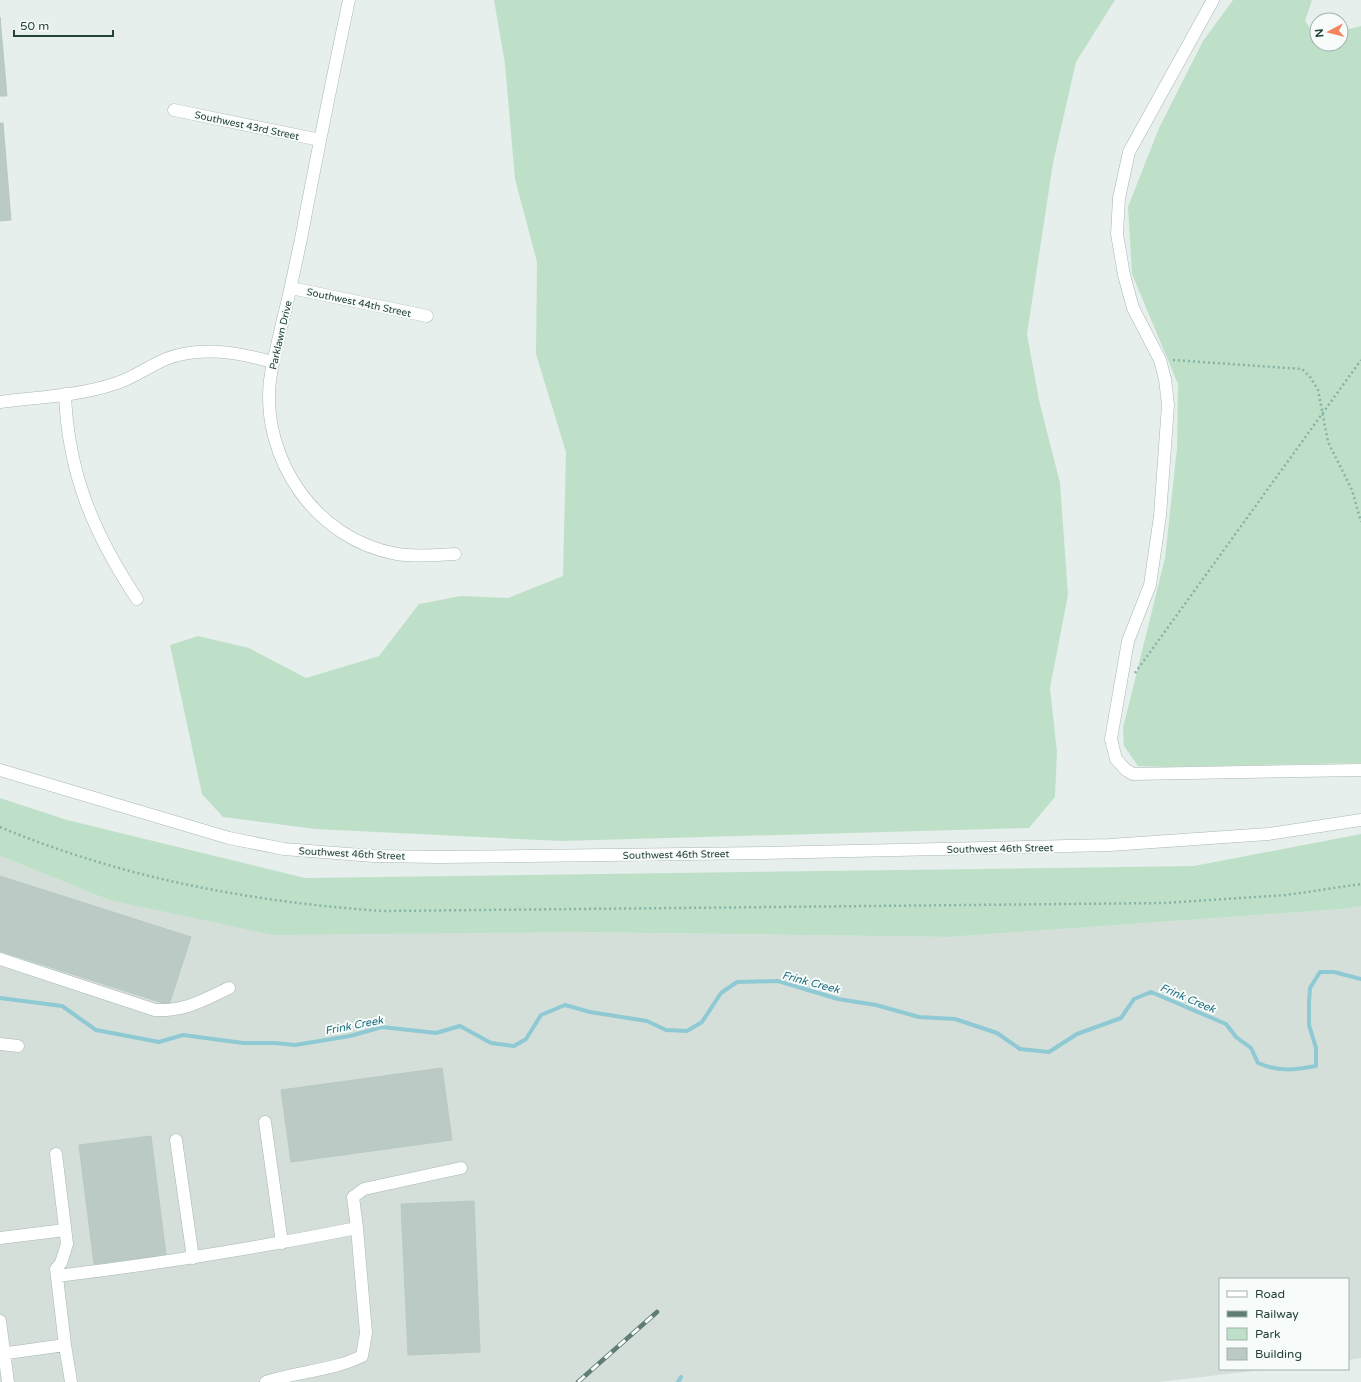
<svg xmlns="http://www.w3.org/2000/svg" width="1361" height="1382" viewBox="0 0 1361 1382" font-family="'Varela Round',sans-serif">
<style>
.built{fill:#d4dfda}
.green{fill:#bfe0c8}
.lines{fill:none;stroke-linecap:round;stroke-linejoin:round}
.stream{stroke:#8ec9d4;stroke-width:4}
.building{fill:#bbcac4;stroke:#b8c9c2}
.minor-casing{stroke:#a8b8b2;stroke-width:13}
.path{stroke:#86b3a5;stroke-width:2.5;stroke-dasharray:2 3;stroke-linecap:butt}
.minor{stroke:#fff;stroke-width:12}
.rail-casing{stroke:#5f7d75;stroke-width:4.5}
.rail{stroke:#f7fbf9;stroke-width:3;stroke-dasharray:9;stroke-linecap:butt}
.labels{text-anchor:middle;stroke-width:4;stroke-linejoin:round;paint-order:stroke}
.street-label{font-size:10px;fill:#24423a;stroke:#f7fbf9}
.water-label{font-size:11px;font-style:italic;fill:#1c6f80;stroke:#f7fbf9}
</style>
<rect width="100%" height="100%" fill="#e6efeb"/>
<!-- built -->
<path class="built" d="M0,856l109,44 462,32 378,5 393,-28 19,-3v452l-13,2v-81h-128v90h50l-111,13h-1159z"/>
<!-- green -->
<path class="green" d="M494,0h621l-39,62 -23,101 -26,171 12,66 21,83 8,112 -18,93 7,64 -2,45 -26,31 -468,13 -246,-12 -92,-12 -21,-23 -32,-149 28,-9 51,12 57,30 73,-22 40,-52 42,-8 47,2 55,-22 3,-124 -30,-98 1,-92 -22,-83 -10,-115z
M1233,0h79l-7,21 12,17v6h24v-13l20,-5v737l-197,4 -26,-1 -14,-20 -1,-18 42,-170 12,-110 1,-64 -46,-110 -4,-67 31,-79 44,-87z
M0,798l67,22 238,58 889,-12 167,-32v72l-19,3 -393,28 -378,-5 -298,3 -164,-35 -109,-44z"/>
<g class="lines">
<!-- stream -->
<path class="stream" d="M0,998l62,8 34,24 63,12 24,-7 60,8h32l20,2 55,-9 32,-9 54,6 24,-7 31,17 23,3 12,-7 15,-24 24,-10 25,7 57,9 19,9 21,1 15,-9 19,-29 16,-11 41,-1 60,18 38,6 43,12 36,2 42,14 23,16 29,3 28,-18 44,-16 13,-19 17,-7 75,32 10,13 15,11 7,15c21,9 36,7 58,3v-18l-7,-23v-23l1,-14 10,-16h14l27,7
M678,1382l3,-5"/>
</g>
<!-- building -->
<path class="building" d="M0,17l7,79h-7z
M0,123h3l8,97 -11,1z
M0,876l191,61 -22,68 -169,-54z
M442,1068l10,72 -161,22 -10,-72z
M151,1136l15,119 -72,9 -15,-119z
M474,1201l6,151 -72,3 -7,-151z"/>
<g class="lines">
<!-- minor casing -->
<g class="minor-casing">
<path id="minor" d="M349,0c-17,80 -33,159 -48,239 -6,27 -11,54 -18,80 -4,20 -10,40 -13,61 -9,79 46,160 127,174 19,3 39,1 58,0
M1213,0l-84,152 -10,46 -2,36 7,41 9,33 27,52 5,19 3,26 -8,111 -10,69 -22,56 -17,98 5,20 10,11 7,4 228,-4
M174,110l146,30
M291,288l136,28
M65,394c3,80 29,140 72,205
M0,402c38,-5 78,-6 114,-18 18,-5 35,-18 52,-25 35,-14 73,-6 107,3
M0,770l229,68 55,11 90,7 65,1 325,-4 346,-8 158,-11 93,-14
M0,959l155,51c31,1 46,-9 74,-22
M0,1044l18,2
M265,1122l17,121
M176,1140l17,118
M56,1154l11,90 -6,19 -5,6 9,76
M357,1228l-4,-31 11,-8 97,-21
M0,1238l65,-8
M57,1276c101,-12 200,-28 300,-48l9,105 -4,23c-30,15 -64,15 -96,26
M0,1321l8,61
M0,1354l65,-9 6,37"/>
</g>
<!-- path -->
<path class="path" d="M1173,360l129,9 8,8 8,13 10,52 24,48 9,32
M1135,673l226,-313
M0,827c122,51 251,75 383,84l781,-8 122,-8 75,-11"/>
<!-- minor -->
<use href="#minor" class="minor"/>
<!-- rail casing -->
<g class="rail-casing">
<path id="rail" d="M578,1382l79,-70"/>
</g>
<!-- rail -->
<use href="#rail" class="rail"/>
</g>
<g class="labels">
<!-- street labels -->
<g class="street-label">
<text transform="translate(247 125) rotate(12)" y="4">Southwest 43rd Street</text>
<text transform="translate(359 302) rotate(12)" y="4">Southwest 44th Street</text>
<text transform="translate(280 335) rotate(-77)" y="4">Parklawn Drive</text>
<text transform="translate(1000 848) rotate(-1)" y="4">Southwest 46th Street</text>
<text transform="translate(352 853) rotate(3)" y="4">Southwest 46th Street</text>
<text transform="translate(676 854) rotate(-1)" y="4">Southwest 46th Street</text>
</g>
<!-- water labels -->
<g class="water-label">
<text transform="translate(811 982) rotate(15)" y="4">Frink Creek</text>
<text transform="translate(1188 998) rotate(23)" y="4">Frink Creek</text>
<text transform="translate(354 1025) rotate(-11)" y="4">Frink Creek</text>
</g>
</g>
<!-- legend -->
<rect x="1219" y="1278" width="130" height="92" fill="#f7fbf9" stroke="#a3b1ad"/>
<rect x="1227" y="1291" width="20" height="6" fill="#ffffff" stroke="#a3b1ad"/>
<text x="1255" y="1298" font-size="12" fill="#24423a">Road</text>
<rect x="1227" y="1311" width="20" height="6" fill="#5f7d75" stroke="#a3b1ad"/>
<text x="1255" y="1318" font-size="12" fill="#24423a">Railway</text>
<rect x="1227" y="1328" width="20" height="12" fill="#bfe0c8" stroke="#a3b1ad"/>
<text x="1255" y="1338" font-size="12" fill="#24423a">Park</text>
<rect x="1227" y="1348" width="20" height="12" fill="#bbcac4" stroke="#a3b1ad"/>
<text x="1255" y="1358" font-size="12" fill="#24423a">Building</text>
<!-- north arrow -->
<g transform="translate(1329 32) rotate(263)"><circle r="19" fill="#f7fbf9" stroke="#a3b1ad"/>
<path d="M0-3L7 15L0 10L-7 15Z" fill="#f4845f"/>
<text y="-6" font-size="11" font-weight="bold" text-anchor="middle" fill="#24423a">N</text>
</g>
<!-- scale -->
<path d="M14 30v6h99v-6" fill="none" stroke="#24423a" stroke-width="2"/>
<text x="20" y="30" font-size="12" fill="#24423a" stroke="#f7fbf9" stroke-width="3" paint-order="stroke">50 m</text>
</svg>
